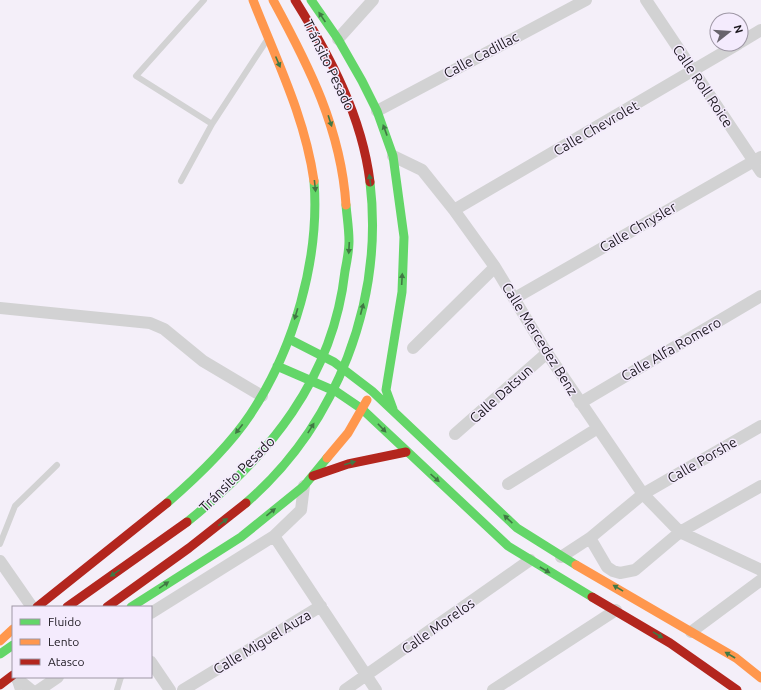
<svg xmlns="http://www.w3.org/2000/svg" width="761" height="690" viewBox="0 0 761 690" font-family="Ubuntu,sans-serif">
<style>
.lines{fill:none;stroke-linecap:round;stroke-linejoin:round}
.lane{stroke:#d2d2d3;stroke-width:6}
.street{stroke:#d2d2d3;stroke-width:12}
.fast{stroke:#63d668;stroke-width:9}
.slow{stroke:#ff974d;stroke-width:9}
.jam{stroke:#b3261e;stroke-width:9}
.oneway{fill:#407844}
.labels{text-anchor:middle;stroke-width:3;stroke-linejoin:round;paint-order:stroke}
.street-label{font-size:14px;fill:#1d1920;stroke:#f4ebfd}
</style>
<rect width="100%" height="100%" fill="#f4eff9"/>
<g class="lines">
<!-- lane -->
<path class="lane" d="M204,0l-68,76 76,48
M181,181l31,-57 55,-84
M0,544l15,-38 42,-41
M14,678l4,12
M117,690l4,-13"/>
<!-- street -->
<path class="street" d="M646,0l115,172
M338,39l35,-39
M741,42l20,-12
M377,111l209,-111
M393,156l29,14 32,40 41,57 52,86 96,141 37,38 81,38
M454,210l284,-166
M515,298l246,-141
M0,308l150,15 14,6 39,32 59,35
M413,348l82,-81
M580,403l181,-107
M455,434l92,-81
M508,484l90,-56
M274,536l102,154
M590,538l17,29 6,4 7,2 15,-3 45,-38 81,-46
M561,557l29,-19 53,-44 118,-68
M0,561l32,46
M151,613l123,-77 27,-26 3,-24
M691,632l70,-52
M151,662l19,28
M15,677l16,13
M39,690l19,-13
M183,690l138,-84
M345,690l185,-130
M493,690l123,-80"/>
<!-- fast -->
<path class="fast" d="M311,0l27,39 24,42 15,30 16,45 11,81 -2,55 -16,98 7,19
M289,339l45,23 38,29 145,137 59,37
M277,366l60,26 25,17 146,137 84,51
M167,503c30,-26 61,-55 83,-88 44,-66 70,-156 64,-234
M246,503c91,-79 138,-202 124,-321
M187,522c82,-66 146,-143 158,-251 2,-10 4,-20 4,-30 0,-12 -2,-24 -3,-36
M131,607l110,-70 63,-51 23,-28
M0,654l13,-9"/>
<!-- slow -->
<path class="slow" d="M253,0c23,59 52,117 61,181
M273,0c36,66 68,129 73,205
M327,458l21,-25 19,-33
M576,565l160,93 25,20
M0,641l13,-12"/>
<!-- jam -->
<path class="jam" d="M295,0c35,56 67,116 75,182
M313,476l35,-12 58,-12
M592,597l78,46 67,47
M37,607l130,-104
M67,607l120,-85
M107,607l82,-59 57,-45
M0,685l13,-10"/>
</g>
<!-- one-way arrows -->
<defs><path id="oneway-solid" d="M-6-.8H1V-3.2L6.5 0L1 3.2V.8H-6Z"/></defs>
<g class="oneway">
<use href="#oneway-solid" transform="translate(322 17) rotate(-124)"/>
<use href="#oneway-solid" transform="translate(278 62) rotate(67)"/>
<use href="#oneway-solid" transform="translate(330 121) rotate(72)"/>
<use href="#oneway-solid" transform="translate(385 130) rotate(-110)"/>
<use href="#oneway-solid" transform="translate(370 180) rotate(-98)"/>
<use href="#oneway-solid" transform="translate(315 186) rotate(84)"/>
<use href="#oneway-solid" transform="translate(349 248) rotate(93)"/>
<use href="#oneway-solid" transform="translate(402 279) rotate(-87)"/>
<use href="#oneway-solid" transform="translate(362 309) rotate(-75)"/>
<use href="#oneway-solid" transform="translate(296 314) rotate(107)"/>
<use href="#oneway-solid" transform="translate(311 428) rotate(-58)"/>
<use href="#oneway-solid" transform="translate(382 428) rotate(46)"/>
<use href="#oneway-solid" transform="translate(239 429) rotate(128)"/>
<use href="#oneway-solid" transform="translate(350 463) rotate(-16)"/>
<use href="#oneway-solid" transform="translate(435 478) rotate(42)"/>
<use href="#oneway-solid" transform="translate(271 512) rotate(-39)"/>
<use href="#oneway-solid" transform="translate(508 519) rotate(-137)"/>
<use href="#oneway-solid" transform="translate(223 522) rotate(-37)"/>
<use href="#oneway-solid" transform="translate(545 570) rotate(30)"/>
<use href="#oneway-solid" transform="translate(115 573) rotate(145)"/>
<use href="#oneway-solid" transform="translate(164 585) rotate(-34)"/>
<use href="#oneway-solid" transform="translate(618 588) rotate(-149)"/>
<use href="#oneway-solid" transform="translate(658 635) rotate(31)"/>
<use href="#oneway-solid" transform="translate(730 655) rotate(-150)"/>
</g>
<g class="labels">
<!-- street labels -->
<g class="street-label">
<text transform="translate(481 55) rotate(-28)" y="5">Calle Cadillac</text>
<text transform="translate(329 65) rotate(64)" y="5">Tránsito Pesado</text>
<text transform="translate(703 86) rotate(56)" y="5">Calle Roll Roice</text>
<text transform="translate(596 128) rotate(-30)" y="5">Calle Chevrolet</text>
<text transform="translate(638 227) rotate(-30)" y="5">Calle Chrysler</text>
<text transform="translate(540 339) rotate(58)" y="5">Calle Mercedez Benz</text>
<text transform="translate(671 349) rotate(-30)" y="5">Calle Alfa Romero</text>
<text transform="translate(501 394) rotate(-42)" y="5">Calle Datsun</text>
<text transform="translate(702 460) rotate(-30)" y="5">Calle Porshe</text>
<text transform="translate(237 474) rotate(-45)" y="5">Tránsito Pesado</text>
<text transform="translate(438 626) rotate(-35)" y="5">Calle Morelos</text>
<text transform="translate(262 642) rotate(-31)" y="5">Calle Miguel Auza</text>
</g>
</g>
<!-- legend -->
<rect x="12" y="606" width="140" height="72" fill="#f4ebfd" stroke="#9e97a5"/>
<rect x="20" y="619" width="20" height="6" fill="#63d668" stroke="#9e97a5"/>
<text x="48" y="626" font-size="12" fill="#1d1920">Fluido</text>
<rect x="20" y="639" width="20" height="6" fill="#ff974d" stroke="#9e97a5"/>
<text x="48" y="646" font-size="12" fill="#1d1920">Lento</text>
<rect x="20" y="659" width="20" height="6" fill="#b3261e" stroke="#9e97a5"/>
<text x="48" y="666" font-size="12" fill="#1d1920">Atasco</text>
<!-- north arrow -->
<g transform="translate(729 32) rotate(73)"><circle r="19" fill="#f4ebfd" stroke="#9e97a5"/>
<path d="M0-3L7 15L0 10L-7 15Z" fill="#68646c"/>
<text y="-6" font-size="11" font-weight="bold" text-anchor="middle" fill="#1d1920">N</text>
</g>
</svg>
